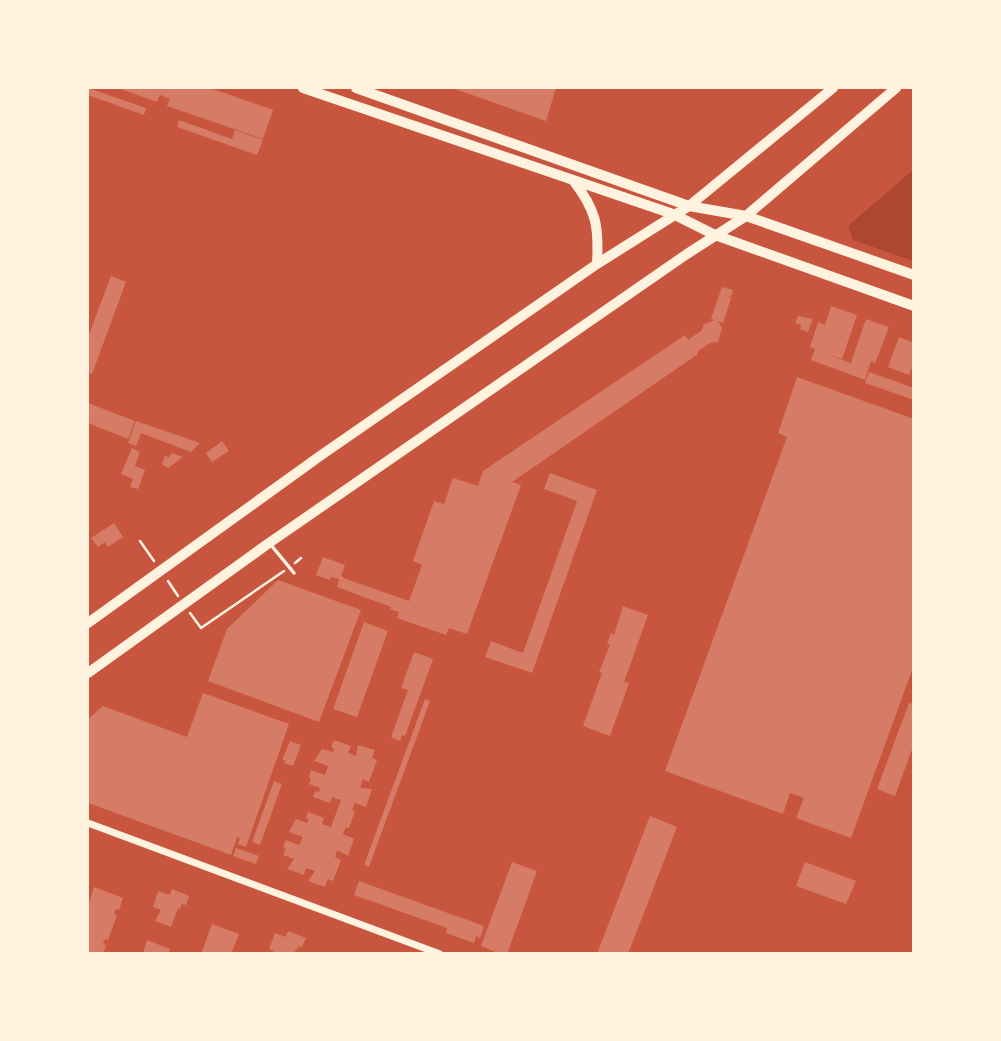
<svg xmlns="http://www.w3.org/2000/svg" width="1001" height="1041" viewBox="0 0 1001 1041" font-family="Figtree,sans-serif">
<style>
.green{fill:#ae4732}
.building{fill:#d67c66}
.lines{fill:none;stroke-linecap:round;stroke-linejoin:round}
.path{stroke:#fff3e0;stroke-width:2.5}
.service{stroke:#fff3e0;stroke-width:3.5}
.minor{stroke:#fff3e0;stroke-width:7}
.primary{stroke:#fff3e0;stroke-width:10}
</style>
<rect width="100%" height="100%" fill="#c8553d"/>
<!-- green -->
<path class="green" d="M913,170v91l-60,-21 -5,-14z"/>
<!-- building -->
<path class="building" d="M88,88l58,20 -2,7 -56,-20z
M118,88h92l63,22 -10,29 -96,-33 3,-7 -10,-4 -3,7z
M452,88h104l-10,33z
M179,120l53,19 3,-9 28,10 -6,15 -80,-28z
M111,276l15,6 -34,92 -4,-1v-36z
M722,287l11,3 -2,7 -7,-2 7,3 -8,25 -5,-2 4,7 -4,14 -8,1 -13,9 1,2 -186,128 9,3 -54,149 -18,-6 -3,7 -49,-17 2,-6 -9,-3 1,-2 -54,-20 2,-8 -8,-2 -1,3 -14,-5 7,-18 22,8 -4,11 5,3 63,22 13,-36 -9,-4 21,-60 10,3 9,-26 25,8 5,-15 202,-136 3,5 14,-10 2,-6 11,-4 -4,-1z
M831,306l26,9 -15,44 -19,-6 28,10 15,-44 23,8 -14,36 -4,-2 -6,19 -54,-20 4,-11 -5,-2 8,-25 7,3z
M798,316l15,3 -5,13 -8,-3 1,-4 -6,-2z
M899,337l15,6v20l-5,12 -21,-8z
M869,372l45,16v12l-49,-17z
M797,377l117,42v246l-63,173 -55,-20 8,-20 -14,-5 -7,21 -118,-43 122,-334 -9,-4z
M88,403l47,18 -7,18 -40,-16z
M136,421l64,22 -9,9 -50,-19 -5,13 -8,-3z
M222,441l7,10 -17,11 -6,-9z
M132,448l8,4 -5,14 10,4 -7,19 -8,-2 3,-8 -12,-5z
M172,453l11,4 -15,11 -6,-4 3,-8 4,1z
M550,473l47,17 -65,183 -47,-16 6,-16 32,12 54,-152 -33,-12z
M114,523l9,14 -15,10 -3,-5 -7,5 -7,-9z
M278,580l83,30 -42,112 -111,-41 19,-52z
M623,606l25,9 -24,67 5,1 -19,53 -27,-10 19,-53 -3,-1 11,-27 -3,-1 4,-11 3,2z
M364,622l24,9 -31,86 -24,-8z
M414,652l19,7 -28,77 -3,-1 -2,6 -9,-4 17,-47 -7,-2z
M203,693l86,31 -43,123 -8,-3 2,-6 -3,-1 -6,18 -143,-52v-84l15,-13 84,31z
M425,699l5,2 -61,166 -5,-2z
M909,703l5,1v40l-19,52 -18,-7z
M334,740l17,6 -3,7 8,3 2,-11 17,5 -3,8 5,2 -8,22 -6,-3 -3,9 12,1 -6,18 -11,-4 -3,7 3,1 -6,17 -3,-1 -3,7 11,5 -6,17 -11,-6 -2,7 6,3 -8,21 -5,-2 -3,8 -17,-6 7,-10 -9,-3 -2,7 -17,-6 7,-10 -11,-4 3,-7 -3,-1 3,-7 13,5 4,-8 -14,-5 7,-13 11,4 2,-4 -3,-1 2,-6 16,6 -2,6 9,3 10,-27 -9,-3 -2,6 -17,-6 2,-6 4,1 1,-4 -11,-4 2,-6 -2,-1 2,-7 14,5 3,-9 -14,-5 8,-12 11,3 1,-4 -3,-1z
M290,741l11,4 -8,21 -9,-3 1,-3h-3z
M274,781l8,3 -22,61 -8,-3z
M650,816l27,11 -49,127h-31z
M236,848l23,8 -3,8 -23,-8z
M512,862l25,9 -30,83h-7l-19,-8z
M805,862l51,19 -10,23 -50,-18z
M359,881l125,45 -4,12 -4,-2 -2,7 -28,-10 1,-5 -93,-33z
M94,887l29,11 -4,12 -3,-1 -2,5 3,1 -9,25 -3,-1 -2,5 3,1 -3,9h-15v-48z
M172,889l17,7 -3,9 -4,-1 -2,5 -2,-1 -7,19 -16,-6 6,-11 -8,-3 5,-16 12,4z
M212,924l27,10 -8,20h-30z
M288,931l18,7 -4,9 -3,-1 -6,8h-15l-9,-5 6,-16 11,4z
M147,940l23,9 -2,5h-25z"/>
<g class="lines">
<!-- path -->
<path class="path" d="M140,541l14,20
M295,563l6,-5
M168,581l10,15
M190,613l11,15 83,-57"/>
<!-- service -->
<path class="service" d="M271,545l23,28"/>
<!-- minor -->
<path class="minor" d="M88,823l352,131"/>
<!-- primary -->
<path class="primary" d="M303,88l370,126 42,21 199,71
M356,88l333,118 57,10 168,59
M573,180c24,31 26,47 24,84
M88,623l232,-167 277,-192 92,-58 144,-118
M88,673l181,-130 418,-289 59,-38 150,-128"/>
</g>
<!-- border -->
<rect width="1001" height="1041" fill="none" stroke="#fff3e0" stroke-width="178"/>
</svg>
